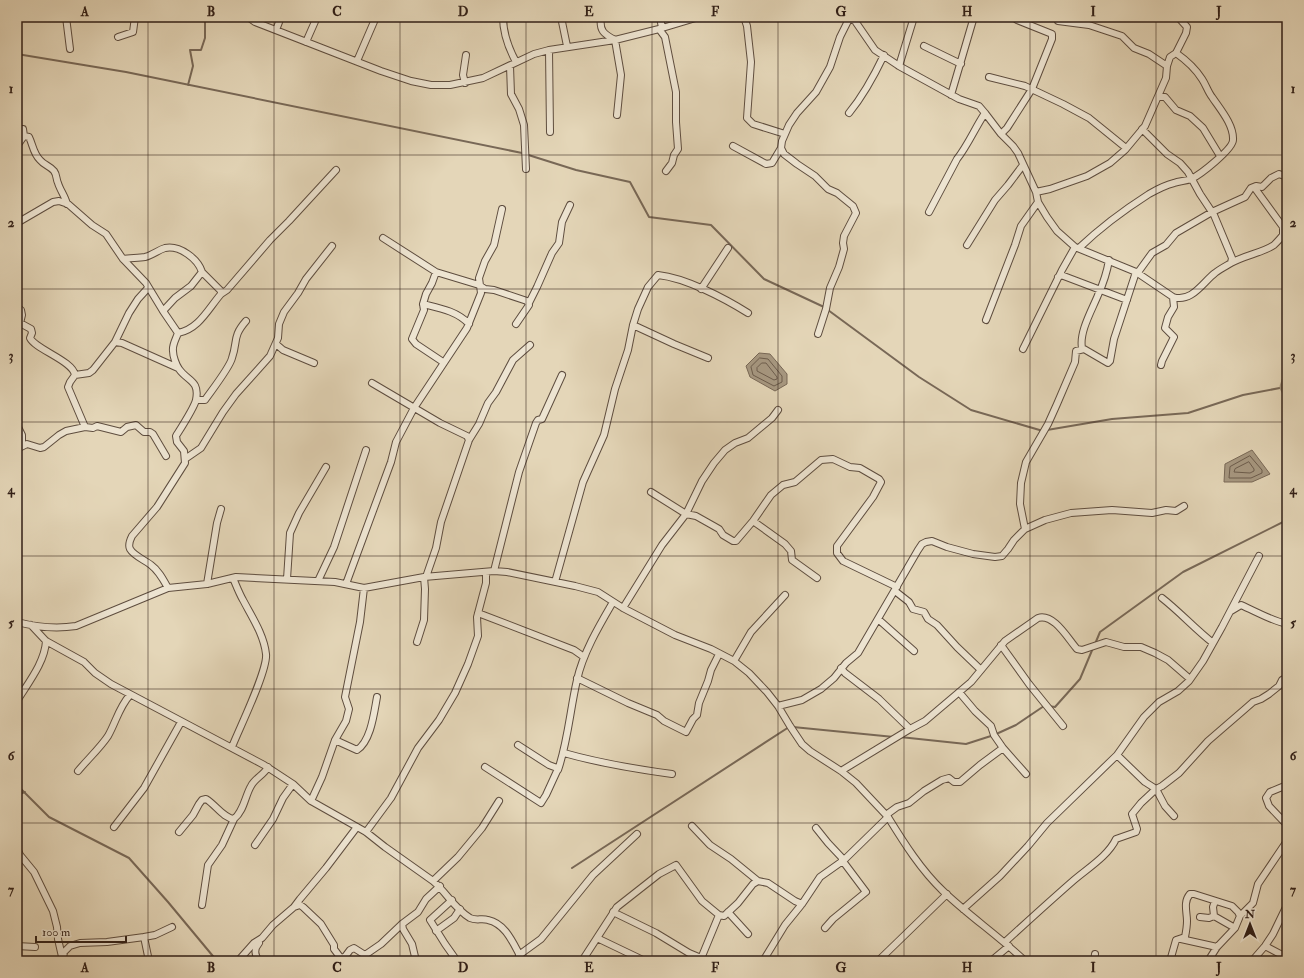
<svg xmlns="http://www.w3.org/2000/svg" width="1304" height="978" viewBox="0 0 1304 978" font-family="'IM FELL Double Pica',serif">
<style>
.water{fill:#a79881;stroke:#786857}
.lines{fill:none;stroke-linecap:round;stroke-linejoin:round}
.shore{stroke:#6c5c4c;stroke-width:1}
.stream{stroke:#786857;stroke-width:2}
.river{stroke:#a79881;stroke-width:11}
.minor-casing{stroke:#5e4d3f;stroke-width:8}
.minor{stroke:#ede4d1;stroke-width:6}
.grid{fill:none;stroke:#311f17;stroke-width:1;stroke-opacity:0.55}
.neatline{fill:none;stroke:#311f17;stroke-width:1.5}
.grid-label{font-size:13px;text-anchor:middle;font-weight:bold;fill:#311f17}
</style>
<rect width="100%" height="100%" fill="#e4d6b8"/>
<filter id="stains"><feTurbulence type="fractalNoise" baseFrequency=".005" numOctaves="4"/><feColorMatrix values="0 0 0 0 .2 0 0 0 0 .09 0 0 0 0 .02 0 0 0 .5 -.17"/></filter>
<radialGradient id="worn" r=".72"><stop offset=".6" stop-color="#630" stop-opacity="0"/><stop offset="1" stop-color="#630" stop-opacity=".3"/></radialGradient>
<!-- water -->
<path class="water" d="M759,353l11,1 17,20v10l-12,7 -25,-14 -4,-11z
M1252,450l18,24 -18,8h-28l1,-18z"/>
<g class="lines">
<!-- shore -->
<path class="shore" d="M760,358l8,1 14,17v6l-8,4 -21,-11 -2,-8z
M762,363h4l11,14v2l-3,1 -17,-9v-3z
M1250,456l12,14v3l-11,5h-22l1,-11z
M1249,462l5,7v2l-4,2 -16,-1 1,-3z"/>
<!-- stream -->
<path class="stream" d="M17,54l109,18 396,81 54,17 54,12 19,35 62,8 53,54 60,28
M188,85l5,-19 -3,-16h11l4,-12v-21
M828,310l91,67 52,33 72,21
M1047,430l65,-11 76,-6 55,-18 42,-8
M1095,644l5,-12 83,-60 104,-52
M1048,706l7,1 25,-28 13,-31
M793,727l101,10
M900,737l66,7 28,-9 22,-10 28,-19
M17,785l32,32 80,41 39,44 49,59
M17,795l8,-3
M572,868l217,-141"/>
<!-- river -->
<path class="river" d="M1287,381l-2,6 2,4"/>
<!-- minor casing -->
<g class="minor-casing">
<path id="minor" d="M66,17l4,32
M248,17l7,5 126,49 30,10 20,4h19l33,-7 51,-24 15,-4 66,-10 44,-11 40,-12
M503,17c0,16 6,32 13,45
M561,17l6,29
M601,17c-2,14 3,17 14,23l6,35 -4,40
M660,17l2,11
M744,17l3,9 4,36 -4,56 6,6 32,10
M845,17l10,4 20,29 24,16 60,33 20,7 6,7 16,21 12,12 5,7 18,39 2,10 9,15 10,14 18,16 61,25 37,25c19,6 30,-15 42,-24 5,-4 11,-7 16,-10l1,-5 -18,-43 -14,-21 -12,-22 -8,-9 -13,-9 -25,-25
M1058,21l31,4 33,11 12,12 15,6 18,12
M659,29l6,8 11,55v30l2,27 -4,6 -2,8 -6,8
M276,30l5,-13
M118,37l15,-5 2,-15
M306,42l11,-25
M924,46l37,18
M549,50l1,82
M357,61l19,-44
M510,66l1,28 8,15 5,16 2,44
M899,66l15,-49
M989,77l36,9 38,18 26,14 37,30
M465,83l-2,-8 3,-20
M951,95l22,-75
M1158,97h7l11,13 14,6 13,12 17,28
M849,113c14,-17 25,-37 35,-58
M1001,134l6,-6 25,-39 20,-50v-5l-35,-14
M24,136l5,1c4,8 4,16 11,23 4,5 10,6 14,11 3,4 2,8 4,12 2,7 7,13 9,21
M17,146l7,-10 -1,-7
M733,146l33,18 6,-1 9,-15
M1036,192l14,-3 37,-13 23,-13 15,-13 20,-24 21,-48 1,-12 3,-9 6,-4 10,-20 1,-6 -9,-10
M929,212l28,-53c11,-14 18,-31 28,-46
M17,223l36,-21 6,-1 9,3 24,21 14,9 17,25 23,24 17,28 15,22c-2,6 -6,12 -5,18 0,5 3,14 6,18 8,12 21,11 17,31 -2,8 -15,28 -20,36l1,6 7,9 1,12 -28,44 -25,29c-2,4 -4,9 -2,13 4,7 15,11 21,16 8,6 12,14 17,23
M383,238l53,34 43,13 6,4 9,1 33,11 2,4 -13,19
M967,245l28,-45 13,-15 15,-20
M1079,248c22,-21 45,-38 70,-54 7,-4 17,-9 25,-11 5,-2 12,-2 17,-4 9,-4 42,-30 42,-39 1,-15 -13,-31 -21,-43 -4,-5 -6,-12 -10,-18 -7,-11 -16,-19 -26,-26
M123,259c7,-1 15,-1 22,-2 8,-2 13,-7 20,-9 15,-3 33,11 37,24l-11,14 -16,12 -12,13
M1231,263c14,-8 31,-10 43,-18 3,-3 6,-6 9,-10v-8l-29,-40
M436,272l-4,11 -6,11 -3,10 1,6 -12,29 4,5 27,18
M1058,277l3,-2 66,25
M701,289l27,-41
M221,294l6,-4 43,-50 19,-19 47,-51
M529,303l8,-16 15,-34 7,-10 3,-21 8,-17
M423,304c16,4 34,7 46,20
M17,308l4,2 1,5 -2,8 11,6 1,4 -2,5c5,11 43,23 45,37l-5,7 -2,5 17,40
M986,320l29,-75 6,-19 17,-24
M633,325l41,19 34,14
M178,333c21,-4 30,-24 43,-39v-3l-19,-19
M818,334l8,-25 4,-21 9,-21 5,-18 -1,-6 1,-7 12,-23 -3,-7 -16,-13 -9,-4 -13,-13 -18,-12 -13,-10 -3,-6 1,-7 7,-16 8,-12 19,-21 14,-25 10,-30 9,-18
M115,342l7,1 56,25
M276,344l7,6 31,13
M1082,348c-3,-16 10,-38 16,-53 5,-11 9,-23 11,-35
M1023,349l39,-79 13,-23
M1161,365l1,-4 12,-24 -9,-9 3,-11 6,-10 -1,-10
M75,375l14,-2 4,-3 22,-28 14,-29 9,-14 10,-11
M372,383l68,40 27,13 2,4
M196,400h9c7,-10 25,-33 27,-42 6,-17 0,-21 14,-37
M17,425l5,10v10
M17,449l10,-5 13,4 4,-1 15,-12 7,-4 19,-4 8,1 4,-2 24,6 6,-5 9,-2 8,7h6l3,2 13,22
M185,459l16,-11 22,-36 13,-18 34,-38 8,-18 1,-14 5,-12 14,-19 8,-14 26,-33
M651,492l35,22 10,2 16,9 7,4 4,6 10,6h3l17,-20 18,-26 12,-10 12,-3 26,-22 12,-1 17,8 10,1 19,11 2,3 -8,15 -36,49v7l6,8 54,26
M753,521l32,23 6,7 1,9 25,18
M1025,529l-5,-25 1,-21 5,-21 22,-38 9,-20 18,-42 1,-11 8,-2 24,14 2,-2 4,-22 22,-67 3,-1 13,-18 14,-8 10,-12 36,-21 33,-15 6,-9 5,-2 6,1 9,-9 8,-4 8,3
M494,571l25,-99 17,-49 2,-3 4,-1 20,-44
M426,577l10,-29 5,-26 28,-82 10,-16 9,-21 8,-11 17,-32 17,-15
M287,579l3,-46 9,-20 27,-46
M318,581l16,-34 32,-97
M555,582l28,-100 21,-47 11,-46 13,-39 5,-25 5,-16 10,-22 10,-12c28,3 66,23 90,38
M207,584l10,-61 4,-14
M346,584l45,-122 5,-20 18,-34 53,-80 14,-35 -2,-15 6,-17 9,-16 8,-36
M895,591l14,11 4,7 11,3 4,7 9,6 20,22 24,23
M1162,598c18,14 33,31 51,45
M623,608l39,-63 24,-31 16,-33 12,-18 11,-13 10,-7 13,-5 24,-20 6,-8
M1231,611l10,-6c14,6 31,16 46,19
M478,613l96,37 10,7
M878,619l36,32
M17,622c19,5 39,7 59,4l92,-38 39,-4 29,-7 99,5 29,6 60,-11 70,-6 13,1 68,14 23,6 25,16 52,27 36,14 23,12 15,12 18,19 11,14 12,20 12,18 8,7 31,20 15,12 32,34 -44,43 -24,17 -18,27 -17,21 -22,36
M31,625l15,16 38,21 11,11 16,11 153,81 29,19 18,17 55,31 19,15 48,34c13,11 22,28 37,37 6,3 12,0 18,2 19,4 26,26 35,41
M417,642l7,-22 1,-31 -1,-12
M1001,645l28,39 34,42
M734,661l17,-29 34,-37
M841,668l4,5 34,26 31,30 15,-8 46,-39 34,-41 33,-23c16,-5 30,21 39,31l5,1 24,-8 18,5h17l14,6 13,7 22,19
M577,678l51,25 29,12 7,6 22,11 7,-13 4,-4 2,-12 9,-22 3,-11 8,-16
M959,692l16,19 16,15 3,9 9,13 23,26
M17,701c11,-18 28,-39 29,-60
M778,706l24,-6 19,-11 13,-11 12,-15 12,-10 60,-103 4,-6 4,-2 6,-1 15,6 26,7 22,3 7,-1 6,-7 6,-9 11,-11 20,-9 26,-7 41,-3 40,3 14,-3 10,1 8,-5
M335,740l22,10c14,-9 17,-37 20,-53
M232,747c7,-18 36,-77 34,-93 -2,-19 -14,-37 -23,-54 -4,-7 -7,-15 -10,-22
M564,753c35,10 71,16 108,21
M1117,755l28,27 11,7 6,-3 17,-13 29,-32 37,-32 8,-7 8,-3 8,-5 10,-8 3,-6 5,-3
M485,767l56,36 5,-8 11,-24v-3l-8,-3 -31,-20
M558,770c10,-29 12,-60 19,-90 6,-27 22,-54 36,-78
M78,771c10,-12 22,-23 30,-35 8,-14 11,-29 22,-41
M841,771l69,-42
M1287,785l-17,7 -4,6 3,8 18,19
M311,801l11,-24 13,-37 11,-19 3,-12 -4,-12 15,-75 4,-34
M886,815l11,-8 12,-4 15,-12 18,-11 7,-2 5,4h6l20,-17 23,-17
M888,817c16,26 33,53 55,74 26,25 56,45 82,70
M692,826l18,19 21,14 27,22 10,2 27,18 7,3
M114,827l30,-39 37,-66
M816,828l12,15 16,17
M179,832l14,-17 6,-11 3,-4 4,-1c10,6 17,19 28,20 10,-8 11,-23 17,-33 4,-8 13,-11 17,-19
M366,832l25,-34 27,-50 21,-28 16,-27 13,-29 10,-28 -1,-19 9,-34v-11
M255,845l18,-26 10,-21 10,-14
M17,848l3,7 14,17 19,39 4,16 1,12 5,22
M433,881l25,-24 24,-29 17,-27
M452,900l-22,20 15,24 12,17
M202,905l6,-40 14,-20 12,-26
M294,907l6,-2 3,2 18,17 13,21v4l6,8 4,1 6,-8 4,-2 11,7 16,-11 21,-20 16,-12 8,-13 14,-13
M963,909l37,-33 28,-30 19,-23 70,-68 27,-38 15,-15 19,-11 11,-10 14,-20 19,-34 37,-71
M613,912l43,21 33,20 12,5
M728,912l20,22
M1214,916l-1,-9 2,-6
M1200,917l9,1 5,-2 21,12
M402,924l1,5 9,15 4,17
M825,928l8,-9 33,-27 -24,-32
M436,931l18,-13 6,-9
M144,937l5,24
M597,938l48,23
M1181,939l36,8
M1005,942c23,-21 46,-42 69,-62 14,-12 34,-24 42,-41l20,-7 1,-3 -5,-15 9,-11 15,-14 9,17 9,10
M259,943c-5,6 -5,11 0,18
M17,946l18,1
M1265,946l21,11
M519,955l22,-16 52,-64 44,-41
M63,958l1,-6 6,-6 10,-3 27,-1 37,-5 11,-2 17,-8
M238,961l16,-18 8,-5 11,-13 21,-18 6,-8 26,-31 31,-41
M582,961l35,-54 42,-33 17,-9 26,36 17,14
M700,961l19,-46 5,1 14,-13 15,-19 5,-3
M878,961l69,-67
M991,961l18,-15
M1094,961l1,-7
M1170,961l6,-21 9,-3c1,-5 2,-10 2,-16 0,-9 -4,-19 3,-27h4l38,12 6,6 2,4
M1208,961l9,-14 18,-19 5,-12 13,-13 5,-19 29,-43
M1252,961l13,-15 8,-12 14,-29"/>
</g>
<!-- minor -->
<use href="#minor" class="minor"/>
</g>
<!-- grid -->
<path class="grid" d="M148,17v944M274,17v944M400,17v944M526,17v944M652,17v944M778,17v944M904,17v944M1030,17v944M1156,17v944M17,155h1270M17,289h1270M17,422h1270M17,556h1270M17,689h1270M17,823h1270"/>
<!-- margin -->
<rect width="1304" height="978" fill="none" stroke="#e4d6b8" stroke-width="44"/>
<!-- north arrow -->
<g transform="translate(1250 924)" stroke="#ede4d1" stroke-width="3" paint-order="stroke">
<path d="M0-3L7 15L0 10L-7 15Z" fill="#311f17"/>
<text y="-6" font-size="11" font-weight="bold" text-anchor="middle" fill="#311f17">N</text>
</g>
<!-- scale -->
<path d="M36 936v6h90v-6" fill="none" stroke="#311f17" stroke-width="2"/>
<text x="42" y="936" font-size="12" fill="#311f17" stroke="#ede4d1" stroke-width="3" paint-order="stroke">100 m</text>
<rect x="22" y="22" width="1260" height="934" class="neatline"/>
<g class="grid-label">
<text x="85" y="16">A</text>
<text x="211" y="16">B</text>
<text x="337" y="16">C</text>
<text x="463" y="16">D</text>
<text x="589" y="16">E</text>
<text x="715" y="16">F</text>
<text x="841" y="16">G</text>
<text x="967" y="16">H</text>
<text x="1093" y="16">I</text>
<text x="1219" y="16">J</text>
<text x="11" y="93">1</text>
<text x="1293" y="93">1</text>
<text x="11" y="227">2</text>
<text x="1293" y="227">2</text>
<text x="11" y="360">3</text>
<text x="1293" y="360">3</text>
<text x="11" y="494">4</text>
<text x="1293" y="494">4</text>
<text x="11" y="627">5</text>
<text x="1293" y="627">5</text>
<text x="11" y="760">6</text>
<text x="1293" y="760">6</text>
<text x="11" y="894">7</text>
<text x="1293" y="894">7</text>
<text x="85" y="972">A</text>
<text x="211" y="972">B</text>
<text x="337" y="972">C</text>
<text x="463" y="972">D</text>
<text x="589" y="972">E</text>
<text x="715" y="972">F</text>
<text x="841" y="972">G</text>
<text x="967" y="972">H</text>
<text x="1093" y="972">I</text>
<text x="1219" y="972">J</text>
</g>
<rect width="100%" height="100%" filter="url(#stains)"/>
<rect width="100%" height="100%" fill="url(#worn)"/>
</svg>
